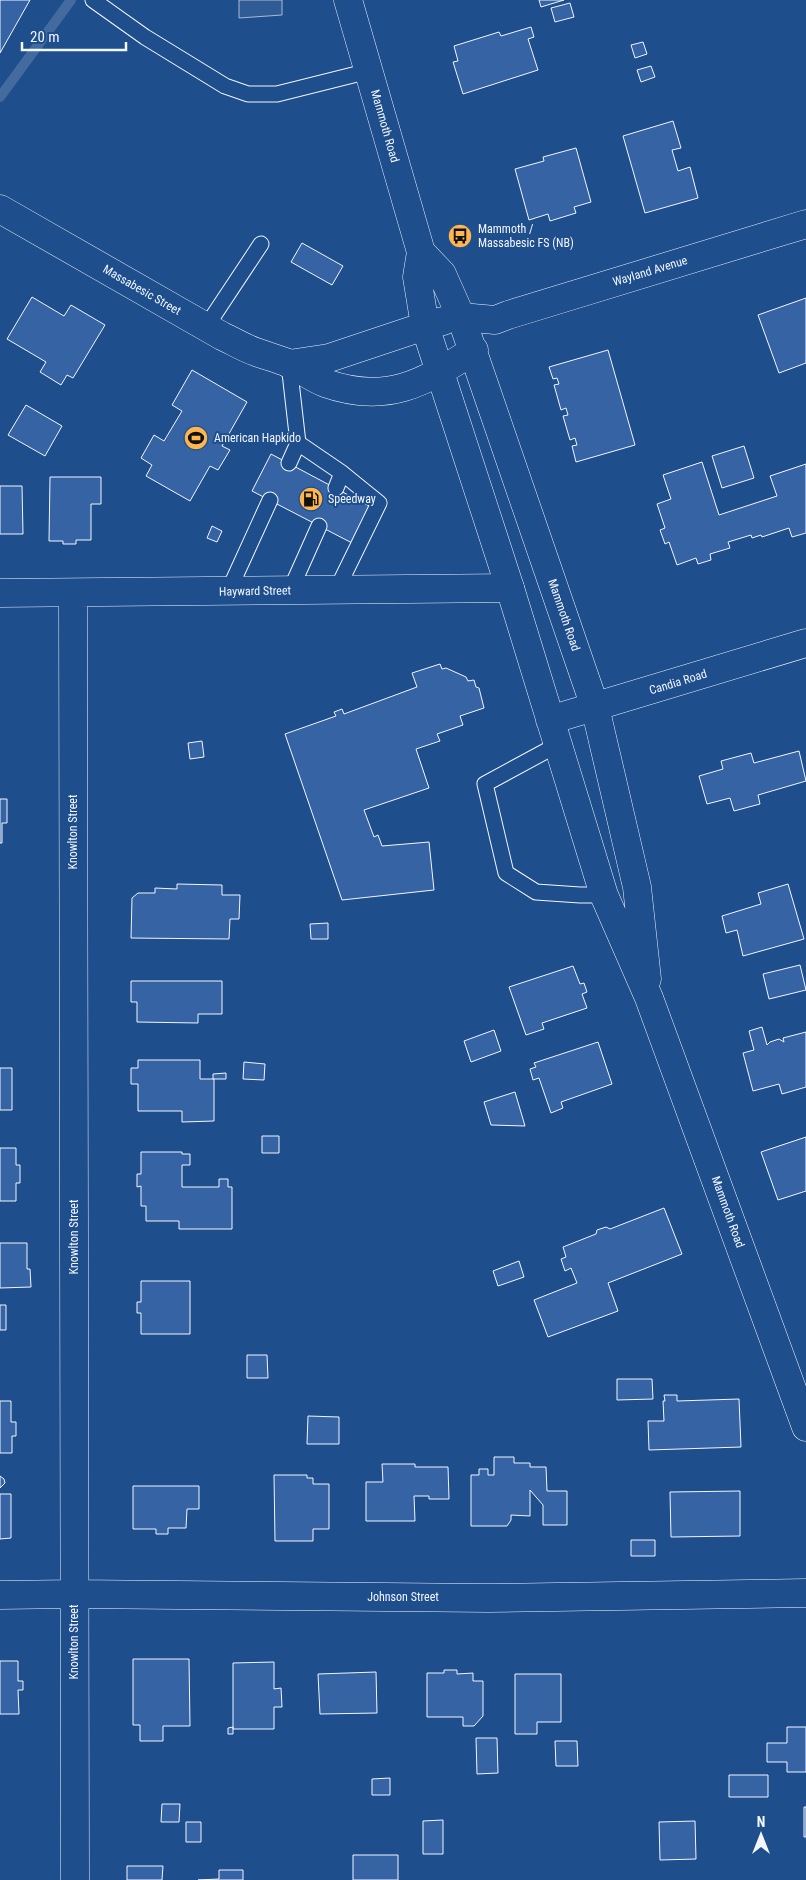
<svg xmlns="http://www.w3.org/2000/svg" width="806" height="1880" viewBox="0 0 806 1880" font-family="'Roboto Condensed',sans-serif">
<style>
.built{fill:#305b95;stroke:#a8bbd7}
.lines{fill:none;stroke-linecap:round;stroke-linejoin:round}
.stream{stroke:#446ba0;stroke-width:10}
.building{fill:#3563a3;stroke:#f2f6ff}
.lane-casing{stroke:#f2f6ff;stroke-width:17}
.street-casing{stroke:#f2f6ff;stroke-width:29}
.secondary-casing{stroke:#f2f6ff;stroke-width:29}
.lane{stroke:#1f4e8c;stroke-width:15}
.street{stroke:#1f4e8c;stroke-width:28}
.secondary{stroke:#1f4e8c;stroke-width:28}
.labels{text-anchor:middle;stroke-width:4;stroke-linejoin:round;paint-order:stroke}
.street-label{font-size:12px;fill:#f2f6ff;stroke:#1f4e8c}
.poi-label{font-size:12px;fill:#f2f6ff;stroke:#1f4e8c;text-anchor:start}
</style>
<rect width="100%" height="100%" fill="#1f4e8c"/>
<!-- built -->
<path class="built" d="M239,0h43v15l-43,3z"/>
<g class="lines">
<!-- stream -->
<path class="stream" d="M0,97l71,-97"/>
</g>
<!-- building -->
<path class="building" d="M0,0h30l-30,53z
M539,0h25l-23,7z
M570,3l4,14 -19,5 -4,-14z
M531,27l3,10 -6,2 10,31 -75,24 -10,-32 5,-1 -4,-15 45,-14 2,4z
M643,42l4,12 -12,4 -4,-13z
M651,66l4,11 -14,5 -4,-12z
M673,121l8,27 -9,2 6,21 12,-4 8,31 -53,15 -22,-77z
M576,148l15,54 -17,5 2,6 -26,8 -2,-7 -19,6 -14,-51 29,-8 -1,-4z
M302,243l41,23 -11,19 -41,-23z
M32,297l32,19 7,-11 34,20 -32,53 -6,-3 -6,10 -21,-13 6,-10 -39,-23z
M806,298v65l-27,10 -21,-58z
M608,350l27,95 -59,17 -4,-16 5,-1 -2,-7 -5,2 -7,-24 5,-1 -2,-7 -5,2 -7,-25 5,-1 -2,-6 -4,1 -4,-12z
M192,370l55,32 -25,44 8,4 -12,20 -8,-4 -20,35 -44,-25 6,-11 -11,-7 13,-23 10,6 18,-30 -10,-6z
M26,405l36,21 -17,30 -37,-21z
M744,446l10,32 -32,10 -10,-32z
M271,454l100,53 -19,36 -100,-52z
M702,462l17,53 58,-19 -7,-20 36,-12v69l-14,4 -3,-9 -27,9 -1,-2 -9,3 -1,-3 -23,7 2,6 -20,6 1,6 -13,4 -2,-6 -19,7 -8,-23 -4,2 -5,-14 5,-2 -8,-24 14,-5 -8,-24z
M50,477h51v27h-10v36h-15v4h-13v-3h-14z
M0,486h22l1,48h-23z
M212,526l10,5 -5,11 -10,-4z
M440,664l2,5 4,-1 20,9 2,4 6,-1 2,7 3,1 5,20 -24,8 3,9 -26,9 3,7 -24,8 13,39 -65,22 10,27 4,-2 4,11 47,-4 5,48 -92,10 -57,-166 51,-18 -2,-4 8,-3 2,5 73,-27 -5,-14z
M202,741l2,16 -14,2 -2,-16z
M799,751l7,30 -48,14 2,9 -26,7 -4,-13 -23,6 -8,-28 24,-7 -2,-8 30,-8 3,10z
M0,799h7v24h-5v20h-2z
M177,884l45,1v10h18l-1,24h-9l-1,20 -98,-1 1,-40 6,-5h17v-5l22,1z
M788,884l16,55 -61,17 -6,-26 -11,3 -4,-17 39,-12 -3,-11z
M328,923v16h-17l-1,-15z
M800,965l6,25 -37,9 -6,-25z
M573,966l7,18 4,-1 3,9 -5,2 5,14 -45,15 2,6 -18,6 -17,-48z
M131,981h91v33h-24v9l-61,-1v-20h-6z
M762,1027l5,18 3,-3 9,-3 5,3 -1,-4 23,-6v55l-24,7 -3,-10 -26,7 -10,-38 11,-3 -5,-19z
M494,1030l7,21 -30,11 -7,-21z
M598,1042l14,42 -51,18 2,6 -12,5 -12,-35 -6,2 -3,-11 6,-2 -2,-4z
M138,1060h62v19h14v42l-32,1v-11h-44v-27h-7v-16h7z
M244,1062l21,2 -1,16 -21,-1z
M0,1068h12v42h-12z
M226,1073v6h-13v-5z
M515,1092l10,34 -34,-1 -7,-23z
M262,1136h17v17h-17z
M806,1137v54l-28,9 -17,-48z
M0,1148h16v17h4v18h-4v18h-16z
M141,1152h41v2h8v11h-8v22h37v-8h9v8h4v42h-53v-8h-33v-15h-5v-20l-4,1v-13h4z
M664,1208l18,46 -74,29 10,28 -70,26 -14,-37 43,-17 -6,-15 -6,3 -4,-12 5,-2 -3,-10 33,-13 1,-4 9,-3 4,2z
M0,1243h27v26h3l1,18 -31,1z
M519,1261l5,16 -26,9 -5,-15z
M141,1281h49v53h-49v-21h-4v-11h4z
M0,1305h6v25h-6z
M247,1355h20l1,23h-21z
M617,1379h35l1,20 -36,1z
M664,1395h13v6l62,-2 2,48 -92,3 -1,-29h16l-1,-20h2z
M0,1401h11v21h5v14h-4v17h-12z
M308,1416l31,1v27h-32z
M494,1457h20v6h16v4h16l1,24h20v34h-24v-20l-13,-15v26l-19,-1v5l-4,6h-36v-51h8v-6h9v6h6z
M382,1464h33v3h33l1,32h-20v-3h-15l1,25h-49v-39h17z
M274,1475h33v3h6v6h16v45h-16v12h-38z
M0,1476l4,3 1,4 -5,5z
M133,1486h66v23h-12l-1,19h-18v6h-12v-5h-23z
M740,1491v45l-69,1 -1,-45z
M0,1494h11v44l-11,1z
M631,1540h24v16h-24z
M133,1659h56l1,67h-27v15h-23v-16h-7z
M0,1661h18v20h5v9h-5l1,24h-19z
M274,1662v27l7,-1 1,19h-8v22h-41v-66z
M444,1670h13v4l16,-1v8h10v35l-9,10h-11v-9h-36v-44h17z
M376,1672l1,41 -57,1 -2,-40z
M515,1674h46v48h-24v12h-22z
M233,1727v7h-5v-6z
M787,1727h19v45h-19v-10h-20v-19h20z
M476,1738h21l1,35 -21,1z
M555,1741h22l1,25h-22z
M729,1775h39v22h-39z
M390,1778v17h-18v-16z
M162,1804h18l-1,18h-18z
M804,1807h2v30h-2z
M443,1820v34h-20v-33z
M695,1821l1,38 -36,1 -1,-38z
M186,1822h15v20h-15z
M353,1855h45v25h-45z
M127,1866h36l-1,14h-35z
M219,1870h24v10h-45l21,-1z"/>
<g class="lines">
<!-- lane casing -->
<g class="lane-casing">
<path id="lane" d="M93,0l52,37 80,49 23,8h29l92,-23
M206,327l55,-83
M289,364l9,79 -9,20
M298,443l44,30 37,30 -43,88
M336,488l6,-15
M290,591l29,-65
M228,592l42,-92
M557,745l-72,39 21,89 30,19 44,3h24"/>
</g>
<!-- street casing -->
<g class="street-casing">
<path id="street" d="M461,317l34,3 13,-5 298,-91
M0,593l510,-5
M73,593l2,1287
M0,1595l73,-1 415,4 318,-5"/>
</g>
<!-- secondary casing -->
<g class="secondary-casing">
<path id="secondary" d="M348,0l73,252 -4,25 8,49 85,262 94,307 45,103 157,429
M0,209l222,127c11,5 22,12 34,16 11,4 22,7 32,11 13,6 24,15 37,20 62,22 99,0 149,-33
M421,252l21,22 19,43 134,390 42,180 10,92
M289,364l40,-6 96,-32 18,-5
M550,720l256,-77"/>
</g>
<!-- lane -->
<use href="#lane" class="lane"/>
<!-- street -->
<use href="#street" class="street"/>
<!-- secondary -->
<use href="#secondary" class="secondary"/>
</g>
<!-- icons -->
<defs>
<g id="bus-disc" transform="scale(1.25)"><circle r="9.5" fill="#ffb74d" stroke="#1f4e8c"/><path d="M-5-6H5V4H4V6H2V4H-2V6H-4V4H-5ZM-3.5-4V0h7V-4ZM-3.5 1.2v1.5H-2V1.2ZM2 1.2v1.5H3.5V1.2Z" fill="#111"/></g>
<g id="stadium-disc" transform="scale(1.25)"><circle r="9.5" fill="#ffb74d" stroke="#1f4e8c"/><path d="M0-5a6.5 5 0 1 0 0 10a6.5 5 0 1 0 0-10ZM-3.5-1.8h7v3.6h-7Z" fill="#111"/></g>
<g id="fuel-disc" transform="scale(1.25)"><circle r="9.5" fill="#ffb74d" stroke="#1f4e8c"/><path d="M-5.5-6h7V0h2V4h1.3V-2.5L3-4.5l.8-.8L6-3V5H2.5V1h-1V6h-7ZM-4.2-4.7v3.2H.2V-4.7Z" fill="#111"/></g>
</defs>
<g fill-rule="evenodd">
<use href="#bus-disc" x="460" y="236"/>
<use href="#stadium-disc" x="196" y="438"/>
<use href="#fuel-disc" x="311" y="499"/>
</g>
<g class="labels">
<!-- street labels -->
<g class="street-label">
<text transform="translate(385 126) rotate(74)" y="4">Mammoth Road</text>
<text transform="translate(650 271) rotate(-17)" y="4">Wayland Avenue</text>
<text transform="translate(142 290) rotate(30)" y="4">Massabesic Street</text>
<text transform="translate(255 591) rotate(-1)" y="4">Hayward Street</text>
<text transform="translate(564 615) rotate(71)" y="4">Mammoth Road</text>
<text transform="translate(678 682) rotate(-17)" y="4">Candia Road</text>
<text transform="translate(73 832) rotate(-90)" y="4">Knowlton Street</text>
<text transform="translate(728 1212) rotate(70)" y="4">Mammoth Road</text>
<text transform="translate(74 1237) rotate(-90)" y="4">Knowlton Street</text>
<text x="403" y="1601">Johnson Street</text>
<text transform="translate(74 1642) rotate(-90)" y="4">Knowlton Street</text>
</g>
<!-- poi labels -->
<g class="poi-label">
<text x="478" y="233">Mammoth /<tspan x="478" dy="14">Massabesic FS (NB)</tspan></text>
<text x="214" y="442">American Hapkido</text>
<text x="328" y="503">Speedway</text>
</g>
</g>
<!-- north arrow -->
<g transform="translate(761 1835)" stroke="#1f4e8c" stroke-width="4" paint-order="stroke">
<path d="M0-4L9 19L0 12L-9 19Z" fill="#f2f6ff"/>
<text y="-8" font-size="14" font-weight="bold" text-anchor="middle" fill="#f2f6ff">N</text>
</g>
<!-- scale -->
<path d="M22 42v8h104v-8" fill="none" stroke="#f2f6ff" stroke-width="2.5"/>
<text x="30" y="42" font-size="15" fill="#f2f6ff" stroke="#1f4e8c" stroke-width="4" paint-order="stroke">20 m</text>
</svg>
